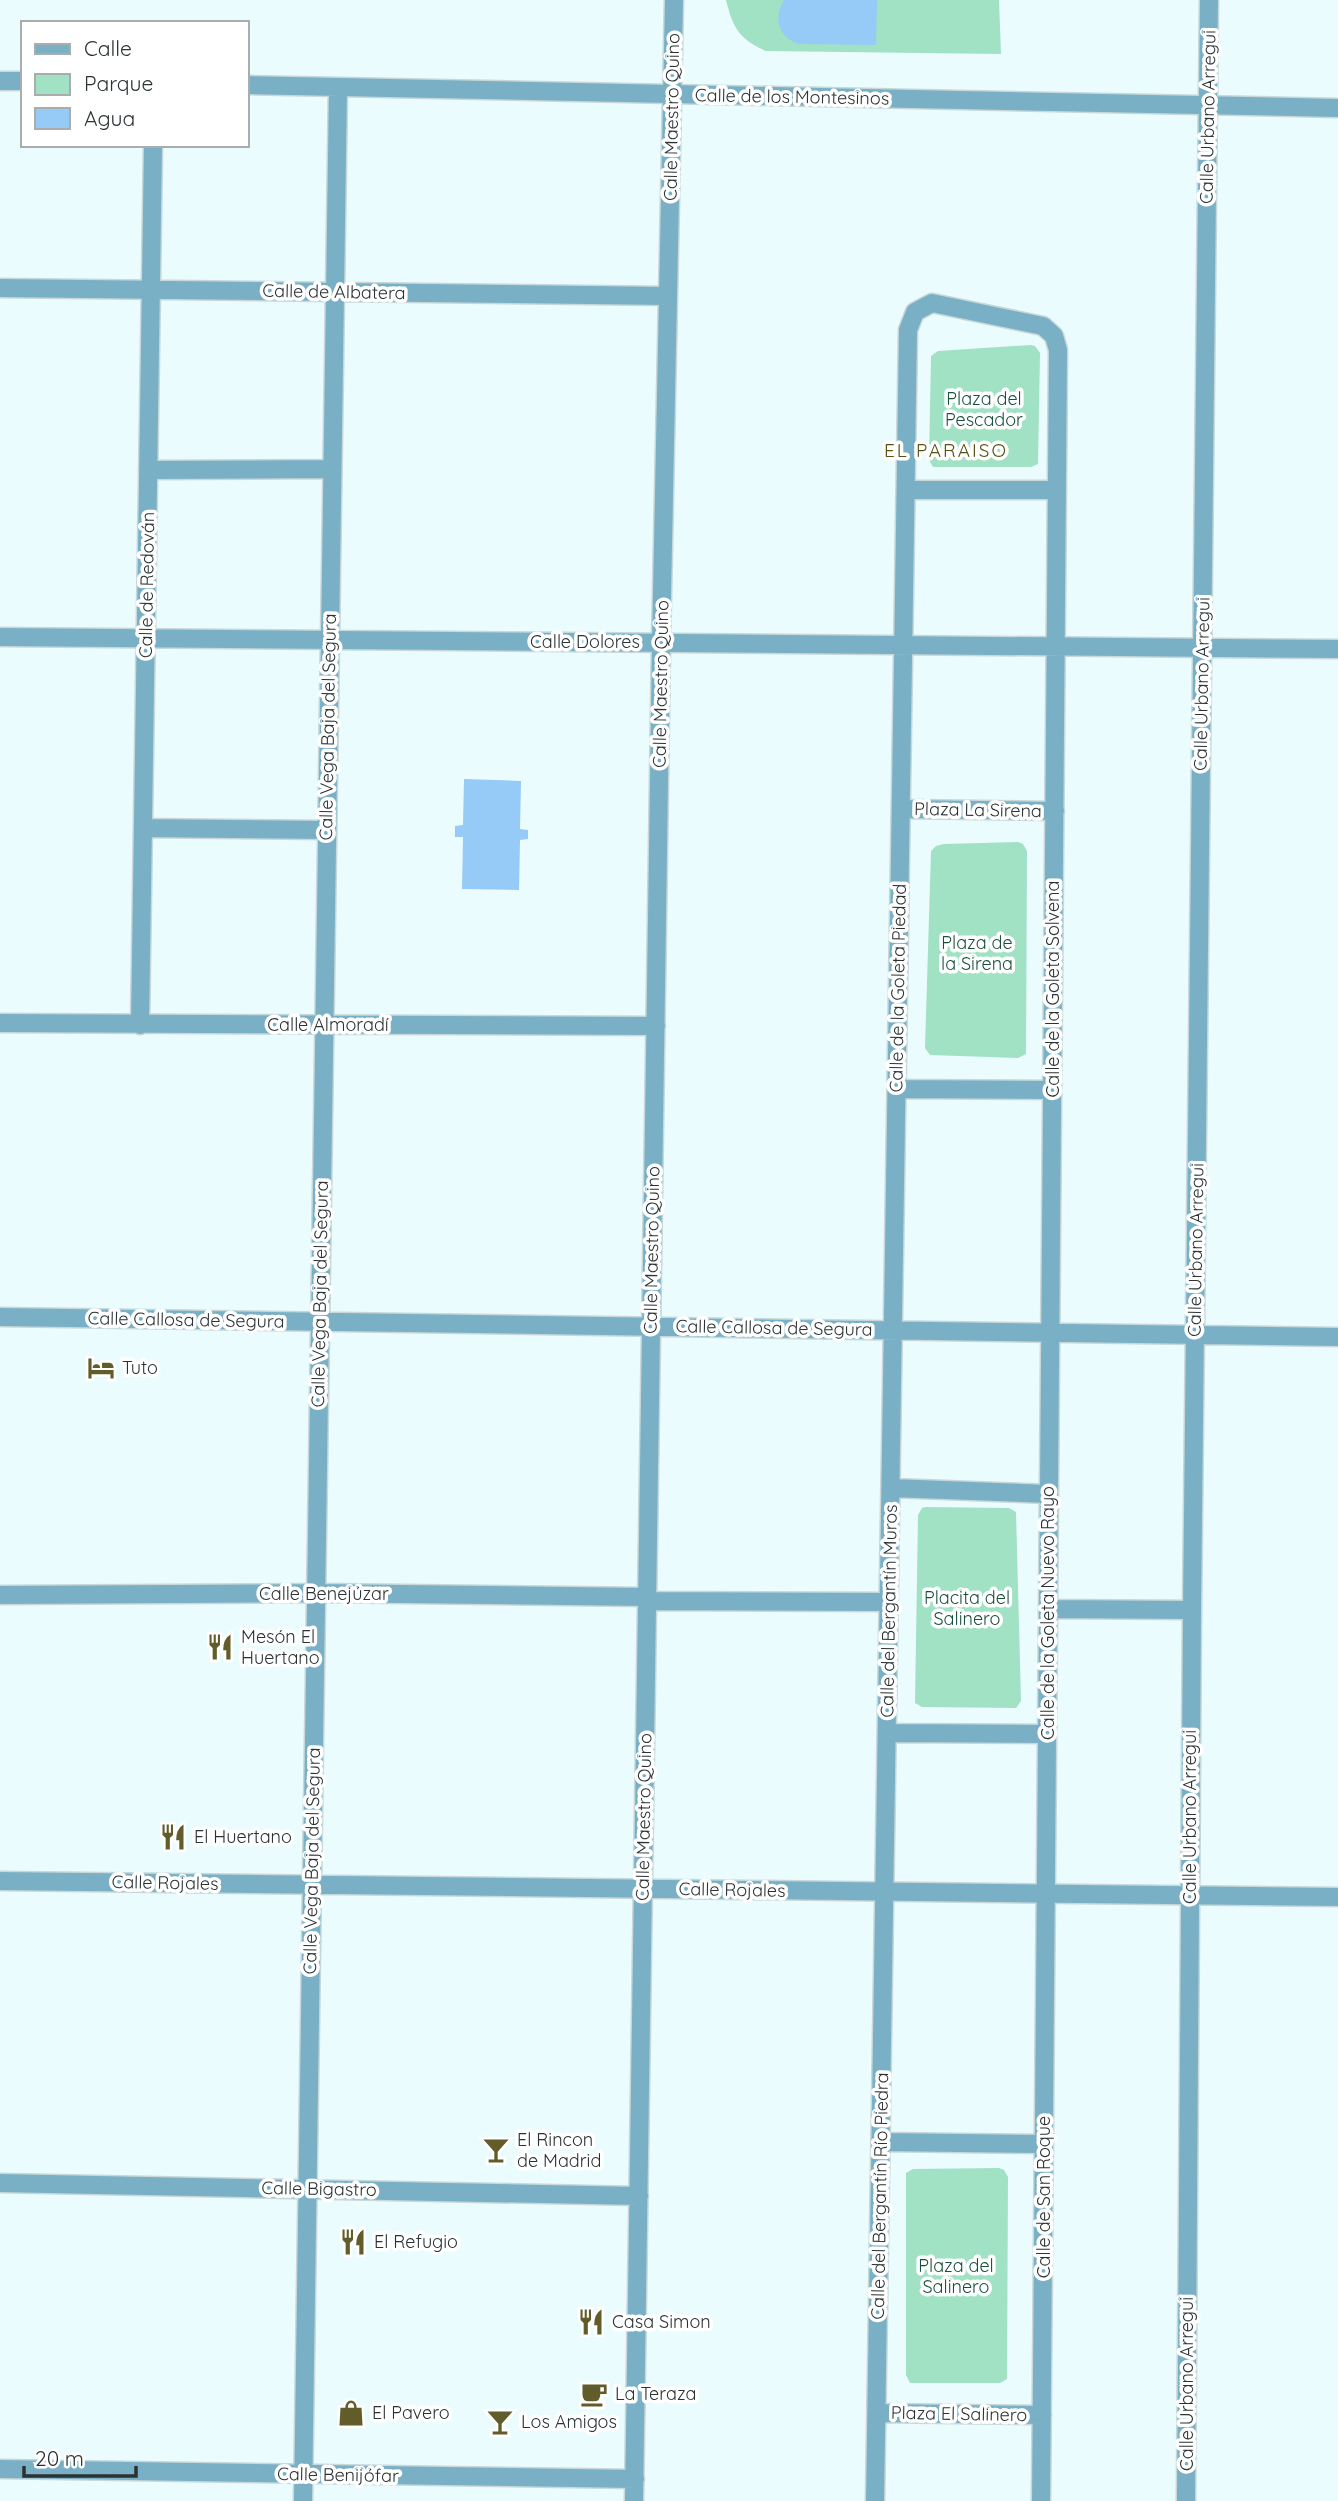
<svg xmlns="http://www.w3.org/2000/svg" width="1338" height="2501" viewBox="0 0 1338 2501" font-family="Quicksand,sans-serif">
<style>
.green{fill:#a1e1c4}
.water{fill:#96caf7}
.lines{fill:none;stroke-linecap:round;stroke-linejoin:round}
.minor-casing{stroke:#c8d8d9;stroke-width:21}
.minor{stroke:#7ab0c6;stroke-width:18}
.labels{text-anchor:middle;stroke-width:7;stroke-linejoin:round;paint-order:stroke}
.street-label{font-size:18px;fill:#2a3233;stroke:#fff}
.park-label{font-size:18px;fill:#18503b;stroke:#fff}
.poi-label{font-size:18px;fill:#2a3233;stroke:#fff;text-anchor:start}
.neighbourhood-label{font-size:19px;letter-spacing:2px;fill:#575214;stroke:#fff}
</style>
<rect width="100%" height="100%" fill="#ebfcfe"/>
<!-- green -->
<path class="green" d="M726,0h273l2,54 -235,-3c-27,-12 -33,-23 -40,-51z
M1031,345l4,1 5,7 -2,111 -7,3h-98l-4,-7 2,-104 7,-5z
M1018,842l5,2 4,7 -1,203 -8,4 -88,-3 -5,-7 6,-197 5,-5 8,-2z
M926,1507l83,1 7,4 5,189 -5,7 -94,-1 -7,-4 3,-188 4,-7z
M999,2168l5,2 4,7 -1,202 -7,4h-90l-4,-8v-202l7,-4z"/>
<!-- water -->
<path class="water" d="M784,0h93l-1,45 -77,-1c-21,-7 -26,-26 -15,-44z
M464,779l57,2 -1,48 8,1v9l-8,1 -1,50 -57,-1 1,-52h-8v-11l8,-1z"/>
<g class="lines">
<!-- minor casing -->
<g class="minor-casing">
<path id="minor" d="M0,81h23
M247,85l1091,23
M0,288l668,8
M148,470l184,-1
M906,490h151
M0,637l1338,12
M901,809l154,2
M143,828l184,2
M0,1023l656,3
M140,1025l13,-880
M897,1089l155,1
M0,1317l1338,20
M891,1488l158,6
M0,1595l316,-2 331,4
M647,1601l242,1
M1049,1609l143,1
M887,1733l160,1
M0,1881l1338,16
M881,2142l163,2
M0,2183l639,13
M877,2413l165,2
M0,2469l635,10
M303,2501l35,-2414
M634,2501l27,-1858 13,-643
M875,2501l33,-2171 7,-18 17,-9 111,23 11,10 4,14 -17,2151
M1186,2501l6,-891 17,-1610"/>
</g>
<!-- minor -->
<use href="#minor" class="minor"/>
</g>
<!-- icons -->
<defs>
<g id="hotel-bare" transform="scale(2.1)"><path d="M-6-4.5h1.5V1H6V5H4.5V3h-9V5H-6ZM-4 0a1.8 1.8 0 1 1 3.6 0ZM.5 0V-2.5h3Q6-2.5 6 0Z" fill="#615c29" stroke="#fff" stroke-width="2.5" paint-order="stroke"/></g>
<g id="restaurant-bare" transform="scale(2.1)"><path d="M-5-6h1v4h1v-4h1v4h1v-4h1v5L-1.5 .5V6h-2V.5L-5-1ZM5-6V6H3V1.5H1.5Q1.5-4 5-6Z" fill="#615c29" stroke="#fff" stroke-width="2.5" paint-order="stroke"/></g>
<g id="bar-bare" transform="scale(2.1)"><path d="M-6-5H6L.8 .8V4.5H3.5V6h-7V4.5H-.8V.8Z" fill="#615c29" stroke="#fff" stroke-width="2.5" paint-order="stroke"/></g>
<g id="cafe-bare" transform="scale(2.1)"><path d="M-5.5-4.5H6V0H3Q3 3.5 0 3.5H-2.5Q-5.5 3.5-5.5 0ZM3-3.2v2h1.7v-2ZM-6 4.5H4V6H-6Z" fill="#615c29" stroke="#fff" stroke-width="2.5" paint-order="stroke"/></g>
<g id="shop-bare" transform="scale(2.1)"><path d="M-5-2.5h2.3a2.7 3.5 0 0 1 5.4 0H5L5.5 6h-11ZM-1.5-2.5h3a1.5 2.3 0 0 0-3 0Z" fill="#615c29" stroke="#fff" stroke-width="2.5" paint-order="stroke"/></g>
</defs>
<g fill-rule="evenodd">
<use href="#hotel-bare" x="101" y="1368"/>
<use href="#restaurant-bare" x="220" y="1647"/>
<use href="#restaurant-bare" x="173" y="1837"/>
<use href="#bar-bare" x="496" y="2150"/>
<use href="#restaurant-bare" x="353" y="2242"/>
<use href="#restaurant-bare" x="591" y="2322"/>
<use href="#cafe-bare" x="594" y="2394"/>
<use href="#shop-bare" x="351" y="2413"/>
<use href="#bar-bare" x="500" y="2422"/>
</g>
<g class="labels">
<!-- street labels -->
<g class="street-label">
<text transform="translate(792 97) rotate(1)" y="6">Calle de los Montesinos</text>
<text transform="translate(672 117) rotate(-89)" y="6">Calle Maestro Quino</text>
<text transform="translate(1208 117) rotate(-89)" y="6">Calle Urbano Arregui</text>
<text transform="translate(334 292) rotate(1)" y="6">Calle de Albatera</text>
<text transform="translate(147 585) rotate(-89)" y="6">Calle de Redován</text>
<text x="585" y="648">Calle Dolores</text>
<text transform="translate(661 684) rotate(-89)" y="6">Calle Maestro Quino</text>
<text transform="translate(1202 684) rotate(-89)" y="6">Calle Urbano Arregui</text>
<text transform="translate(328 727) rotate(-89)" y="6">Calle Vega Baja del Segura</text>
<text transform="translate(978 810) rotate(1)" y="6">Plaza La Sirena</text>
<text transform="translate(898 988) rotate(-89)" y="6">Calle de la Goleta Piedad</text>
<text transform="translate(1053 989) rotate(-90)" y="6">Calle de la Goleta Solvena</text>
<text x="328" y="1031">Calle Almoradí</text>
<text transform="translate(652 1250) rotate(-89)" y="6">Calle Maestro Quino</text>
<text transform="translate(1196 1250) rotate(-89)" y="6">Calle Urbano Arregui</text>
<text transform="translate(320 1294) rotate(-89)" y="6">Calle Vega Baja del Segura</text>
<text transform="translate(186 1320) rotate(1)" y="6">Calle Callosa de Segura</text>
<text transform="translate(774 1328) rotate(1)" y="6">Calle Callosa de Segura</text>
<text x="324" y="1600">Calle Benejúzar</text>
<text transform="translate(889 1611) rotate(-89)" y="6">Calle del Bergantín Muros</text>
<text transform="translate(1048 1613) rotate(-90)" y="6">Calle de la Goleta Nuevo Rayo</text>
<text transform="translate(644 1817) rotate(-89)" y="6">Calle Maestro Quino</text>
<text transform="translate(1190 1817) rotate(-90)" y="6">Calle Urbano Arregui</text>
<text transform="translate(312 1861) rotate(-89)" y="6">Calle Vega Baja del Segura</text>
<text transform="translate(165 1883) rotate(1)" y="6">Calle Rojales</text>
<text transform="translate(732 1890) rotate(1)" y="6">Calle Rojales</text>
<text transform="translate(319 2189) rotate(1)" y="6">Calle Bigastro</text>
<text transform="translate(880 2196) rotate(-89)" y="6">Calle del Bergantín Río Piedra</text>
<text transform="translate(1044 2197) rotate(-90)" y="6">Calle de San Roque</text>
<text transform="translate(1187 2384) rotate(-90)" y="6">Calle Urbano Arregui</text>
<text transform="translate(959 2414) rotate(1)" y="6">Plaza El Salinero</text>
<text transform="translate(338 2475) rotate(1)" y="6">Calle Benijófar</text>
</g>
<!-- park labels -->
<g class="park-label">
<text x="984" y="405">Plaza del<tspan x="984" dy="21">Pescador</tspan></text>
<text x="977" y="949">Plaza de<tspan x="977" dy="21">la Sirena</tspan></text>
<text x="967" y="1604">Placita del<tspan x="967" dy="21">Salinero</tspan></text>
<text x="956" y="2272">Plaza del<tspan x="956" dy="21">Salinero</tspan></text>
</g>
<!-- poi labels -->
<g class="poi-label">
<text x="122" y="1374">Tuto</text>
<text x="241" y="1643">Mesón El<tspan x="241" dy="21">Huertano</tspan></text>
<text x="194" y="1843">El Huertano</text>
<text x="517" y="2146">El Rincon<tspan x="517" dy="21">de Madrid</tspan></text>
<text x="374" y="2248">El Refugio</text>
<text x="612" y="2328">Casa Simon</text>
<text x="615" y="2400">La Teraza</text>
<text x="372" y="2419">El Pavero</text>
<text x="521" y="2428">Los Amigos</text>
</g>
<!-- neighbourhood labels -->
<g class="neighbourhood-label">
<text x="946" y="457">EL PARAISO</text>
</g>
</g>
<!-- legend -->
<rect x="21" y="21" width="228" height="126" fill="#ffffff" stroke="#aaadad" stroke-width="2"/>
<rect x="35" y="44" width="35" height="10" fill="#7ab0c6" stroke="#aaadad" stroke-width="2"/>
<text x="84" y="56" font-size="21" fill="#2a3233">Calle</text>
<rect x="35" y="74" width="35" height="21" fill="#a1e1c4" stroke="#aaadad" stroke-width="2"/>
<text x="84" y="91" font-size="21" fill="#2a3233">Parque</text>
<rect x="35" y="108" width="35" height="21" fill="#96caf7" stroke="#aaadad" stroke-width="2"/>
<text x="84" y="126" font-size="21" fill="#2a3233">Agua</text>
<!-- scale -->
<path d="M24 2466v10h112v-10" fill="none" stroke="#2a3233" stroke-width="3.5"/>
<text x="35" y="2466" font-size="21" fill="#2a3233" stroke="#ffffff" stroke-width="5" paint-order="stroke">20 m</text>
</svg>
